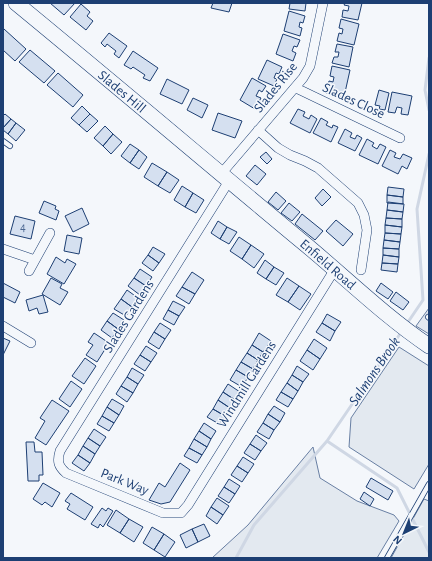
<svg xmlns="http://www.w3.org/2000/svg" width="432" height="561" viewBox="0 0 432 561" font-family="'Alegreya Sans',sans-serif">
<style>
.green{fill:#e3e9f0;stroke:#687fa3}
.parking{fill:#e3e8f0;stroke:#687fa3}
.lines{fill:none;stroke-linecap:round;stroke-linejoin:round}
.stream{stroke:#cfd7e4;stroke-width:3}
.building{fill:#d5e0f0;stroke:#1d3f73}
.service-casing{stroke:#1d3f73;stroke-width:6}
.minor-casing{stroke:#1d3f73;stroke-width:10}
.primary-casing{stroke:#1d3f73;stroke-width:16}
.service{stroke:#f4f7fb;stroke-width:4.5}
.minor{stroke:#f4f7fb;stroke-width:9}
.primary{stroke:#f4f7fb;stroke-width:15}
.labels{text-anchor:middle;stroke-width:3;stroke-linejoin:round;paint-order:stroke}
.number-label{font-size:12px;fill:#4b6792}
.street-label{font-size:14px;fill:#1d3f73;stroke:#f4f7fb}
.water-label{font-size:15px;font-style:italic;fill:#1d3f73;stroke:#f4f7fb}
</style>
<rect width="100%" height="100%" fill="#f4f7fb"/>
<!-- green -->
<path class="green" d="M399,347l30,19v98l-15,25 -65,-42 2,-29z
M313,447l7,31 37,23 37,14 5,6 -22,37h-165l36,-33z
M424,499l5,2v57h-38z"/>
<!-- parking -->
<path class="parking" d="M429,308v26l-13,-8z"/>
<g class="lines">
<!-- stream -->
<path class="stream" d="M429,58l-4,32 4,20
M406,325l17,-25 -6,-91 12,-55
M327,441l70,47 32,64
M236,558l18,-33 73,-84 75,-110"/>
</g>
<!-- building -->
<path class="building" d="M50,3h25l-11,12z
M213,3h19l-3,9 -18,-4z
M290,3h16l-1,8 -16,-2z
M345,3h17l-4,17 -16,-3 1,-7 5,1 1,-5 -5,-1z
M81,4l9,8 -3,4 6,5 -7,9 -16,-13z
M289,11l16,5 -2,7 -3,-1 -1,5 3,1 -2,8 -16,-5z
M341,19l18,5 -5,21 -17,-4 2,-8 3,1 1,-5 -4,-1z
M4,29l22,20 -11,12 -12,-11v-19z
M109,33l18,13 -8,12 -5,-4 2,-3 -9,-7 -2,3 -4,-4z
M283,34l17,6 -3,7 -3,-1 -2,5 4,2 -3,8 -17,-7z
M337,44l16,3 -4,20 -17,-4 2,-6h4l1,-5h-4z
M30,50l25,21 -11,12 -25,-21z
M133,51l25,17 -8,13 -7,-3 2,-3 -12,-8 -2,2 -7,-4z
M267,60l15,7 -3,7 -3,-1 -2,5 3,1 -3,7 -16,-7z
M332,66l18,4 -6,27 -18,-4 3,-12 4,1 1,-5 -4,-1z
M58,73l25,22 -10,12 -26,-22z
M252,78l14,8 -4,6 -3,-2 -3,6 5,2 -6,11 -15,-9z
M167,79l22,11 -7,14 -22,-10z
M379,90l10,3 -4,17 -6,-1 1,-3 -5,-1z
M392,92l20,4 -4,19 -7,-1 1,-6 -5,-1 -2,6 -7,-1z
M193,98l15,7 -6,13 -15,-8z
M82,106l8,8 -11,11 -8,-7z
M298,109l7,3 -2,4 6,3 2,-4 6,4 -7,14 -20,-10z
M218,113l24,8 -7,17 -23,-8z
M5,114l6,5 -8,9v-12z
M90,114l8,7 -11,11 -8,-7z
M321,118l7,4 -2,3 6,3 1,-3 5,2 -7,15 -18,-9z
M11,119l5,4 -8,11 -5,-4v-2z
M16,123l9,7 -9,11 -8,-7z
M105,126l8,8 -10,12 -9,-8z
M345,129l7,4 -2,4 5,2 2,-4 5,3 -7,13 -17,-8z
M113,134l9,8 -11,12 -8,-8z
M367,139l7,4 -2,3 5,3 3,-5 6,3 -8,17 -19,-9z
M130,144l9,6 -9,13 -9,-7z
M139,150l8,7 -8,12 -9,-6z
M390,150l6,3 -2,4 6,2 3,-5 9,4 -5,11 -5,-3 -4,8 -16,-8z
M266,152l6,7 -5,5 -7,-7z
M152,163l15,9 -9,14 -14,-9z
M255,165l11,9 -9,11 -11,-9z
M167,172l12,8 -9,13 -12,-7z
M182,186l11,7 -8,14 -11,-7z
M388,187l16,2 -1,8 -16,-2z
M323,189l8,8 -9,9 -7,-8z
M276,192l10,9 -8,9 -10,-8z
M193,193l11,7 -8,13 -11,-6z
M387,195l16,2v7l-16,-1z
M44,201l12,5 -1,3 4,2 -3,9 -17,-7z
M388,202l16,2 -1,8 -16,-2z
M289,203l11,9 -8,9 -11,-8z
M82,208l7,16 -16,8 -8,-16z
M387,210l16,2 -1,7 -16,-1z
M302,214l21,17 -8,9 -20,-16z
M15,216l20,5 -4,18 -21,-5z
M386,218l16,1v8l-17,-2z
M336,220l17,14 -10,12 -17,-15z
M218,221l9,6 -7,12 -9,-6z
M385,225l17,2 -1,7 -16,-1z
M227,227l10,5 -8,12 -9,-5z
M385,233l16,1 -1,8 -16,-2z
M67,235l15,3 -3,16 -15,-3z
M239,237l12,8 -9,14 -12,-8z
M384,240l16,2 -1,7 -16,-1z
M251,245l13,9 -10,14 -12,-9z
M153,247l12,7 -6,9 -11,-8z
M383,248l16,1v8l-16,-2z
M148,255l11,8 -6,8 -11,-8z
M383,255l16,2 -1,7 -16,-1z
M56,257l9,6 2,-4 9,5 -12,20 -17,-10z
M265,260l9,7 -8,12 -9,-6z
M382,263l16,1 -1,8 -16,-2z
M274,267l10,6 -8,12 -10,-6z
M140,269l12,8 -6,9 -12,-8z
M192,272l12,8 -9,14 -13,-7z
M51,278l11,6 -2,4 8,4 -8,13 -18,-11z
M134,278l12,8 -6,9 -12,-9z
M287,278l12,8 -11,16 -12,-7z
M3,283l17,9 -5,11 -12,-6z
M381,283l12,9 -5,7 -12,-8z
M299,286l12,8 -11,16 -12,-8z
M182,287l13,7 -6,10 -13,-8z
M127,290l11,8 -6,9 -11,-8z
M396,292l13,10 -6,8 -13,-9z
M43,295l5,17 -9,2 -2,-6 -8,3 -3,-11z
M121,299l11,8 -6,9 -12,-7z
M173,301l12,6 -6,9 -11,-6z
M168,310l11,6 -5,9 -11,-6z
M113,313l11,7 -6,9 -11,-8z
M327,314l14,8 -6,9 -13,-8z
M107,321l11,8 -6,9 -11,-8z
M160,323l11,7 -6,9 -11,-7z
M322,323l13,8 -5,10 -14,-9z
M154,332l11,7 -6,10 -11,-7z
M94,333l15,10 -12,19 -11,-7 7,-10 -5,-3z
M259,333l12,8 -8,11 -11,-7z
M3,338l7,3 -7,14z
M314,339l13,9 -7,11 -13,-9z
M252,345l11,7 -5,8 -11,-7z
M146,346l11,7 -6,9 -11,-7z
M307,350l13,9 -7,11 -13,-9z
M247,353l11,7 -5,9 -12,-7z
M140,355l11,7 -6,9 -11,-7z
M85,358l11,8 -12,18 -12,-8z
M241,362l12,7 -5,8 -12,-7z
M297,366l12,8 -6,8 -11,-7z
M132,368l12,7 -6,9 -11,-7z
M236,370l12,7 -6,10 -12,-7z
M292,375l11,7 -5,9 -11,-8z
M127,377l11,7 -5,9 -12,-7z
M71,381l11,8 -12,18 -11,-8z
M287,383l11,8 -5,8 -12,-7z
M228,384l12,8 -5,8 -12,-8z
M121,386l12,7 -6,9 -11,-8z
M223,392l12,8 -5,8 -12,-8z
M281,392l12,7 -5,8 -12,-7z
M112,399l12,7 -5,9 -12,-8z
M52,400l17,11 -23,34 -11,-7 10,-17 -5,-3z
M218,400l12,8 -5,8 -12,-7z
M274,406l11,7 -5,9 -12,-8z
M107,407l12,8 -5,8 -12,-7z
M213,409l12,7 -6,8 -12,-7z
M268,414l12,8 -6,8 -11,-7z
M102,416l12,7 -5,8 -12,-7z
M204,423l12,8 -5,8 -12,-8z
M263,423l11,7 -5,9 -12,-7z
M94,429l12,8 -6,9 -12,-8z
M199,431l12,8 -4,8 -13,-8z
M256,435l11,8 -6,8 -11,-7z
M88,438l12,8 -5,8 -12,-8z
M194,439l13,8 -5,8 -13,-7z
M26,442h8l1,10h7l1,23h-4v6h-11z
M250,444l11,7 -6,9 -11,-7z
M83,446l12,8 -5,9 -12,-8z
M189,448l13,7 -5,8 -13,-7z
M78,455l12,8 -6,8 -12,-8z
M243,457l11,7 -6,9 -11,-7z
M180,463l10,7 -20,32 -9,2 -12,-4 10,-17 6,4z
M237,466l11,7 -6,9 -11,-7z
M371,478l22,13 -5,9 -22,-13z
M229,479l11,7 -5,8 -11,-7z
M43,483l17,10 -8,14 -7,-5 -3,3 -9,-6z
M224,487l11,7 -6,9 -11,-7z
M364,492l10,7 -4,7 -10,-7z
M71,493l22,14 -8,13 -18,-11 3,-5 -5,-3z
M217,498l12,8 -6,9 -12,-8z
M211,507l12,8 -6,9 -11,-8z
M102,508l4,3 2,-3 5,3 -10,16 -3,-3 -2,4 -7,-4z
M116,510l13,9 -9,14 -13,-8z
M129,519l14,8 -9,15 -14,-9z
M204,524l6,12 -12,6 -6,-13z
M152,527l12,7 -10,16 -11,-7z
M192,529l6,13 -12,6 -6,-13z
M164,534l11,8 -10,15 -11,-7z"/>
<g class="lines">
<!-- service casing -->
<g class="service-casing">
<path id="service" d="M3,141l7,5
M428,317l1,1
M387,558l42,-74"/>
</g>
<!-- minor casing -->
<g class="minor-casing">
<path id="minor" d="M296,88l104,50
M258,130l20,18 12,7 15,6 13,7 40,35 6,12 3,15 -6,40
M221,174l82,-96 7,-12 13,-63
M229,181l-169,270c-3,10 -2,15 6,22l97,40h18l7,-8 147,-236
M3,249l32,11
M29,271l21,-38
M3,326l28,17"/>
</g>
<!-- primary casing -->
<g class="primary-casing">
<g id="primary">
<path id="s1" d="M16,3c95,78 188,157 283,236 43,35 84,76 130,107"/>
</g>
</g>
<!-- service -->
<use href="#service" class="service"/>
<!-- minor -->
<use href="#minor" class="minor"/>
<!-- primary -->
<use href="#primary" class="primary"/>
</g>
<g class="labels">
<!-- number labels -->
<g class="number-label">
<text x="23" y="231">4</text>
</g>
<!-- street labels -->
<g class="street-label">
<text transform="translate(275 87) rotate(-51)" y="5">Slades Rise</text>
<text dy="5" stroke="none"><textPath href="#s1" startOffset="138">Slades Hill</textPath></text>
<text transform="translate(354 100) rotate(25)" y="5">Slades Close</text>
<text dy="5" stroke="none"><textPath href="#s1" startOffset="407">Enfield Road</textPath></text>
<text transform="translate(128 316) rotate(-58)" y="5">Slades Gardens</text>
<text transform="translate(246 384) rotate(-58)" y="5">Windmill Gardens</text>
<text transform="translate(125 481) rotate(22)" y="5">Park Way</text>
</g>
<!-- water labels -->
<g class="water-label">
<text transform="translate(374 371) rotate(-56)" y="5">Salmons Brook</text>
</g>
</g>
<!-- border -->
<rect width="432" height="561" fill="none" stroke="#1d3f73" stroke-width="8"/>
<!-- north arrow -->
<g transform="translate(404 533) rotate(223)" stroke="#f4f7fb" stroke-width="3" paint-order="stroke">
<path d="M0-3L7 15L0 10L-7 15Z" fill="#1d3f73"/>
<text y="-6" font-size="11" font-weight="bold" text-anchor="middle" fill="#1d3f73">N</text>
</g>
</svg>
